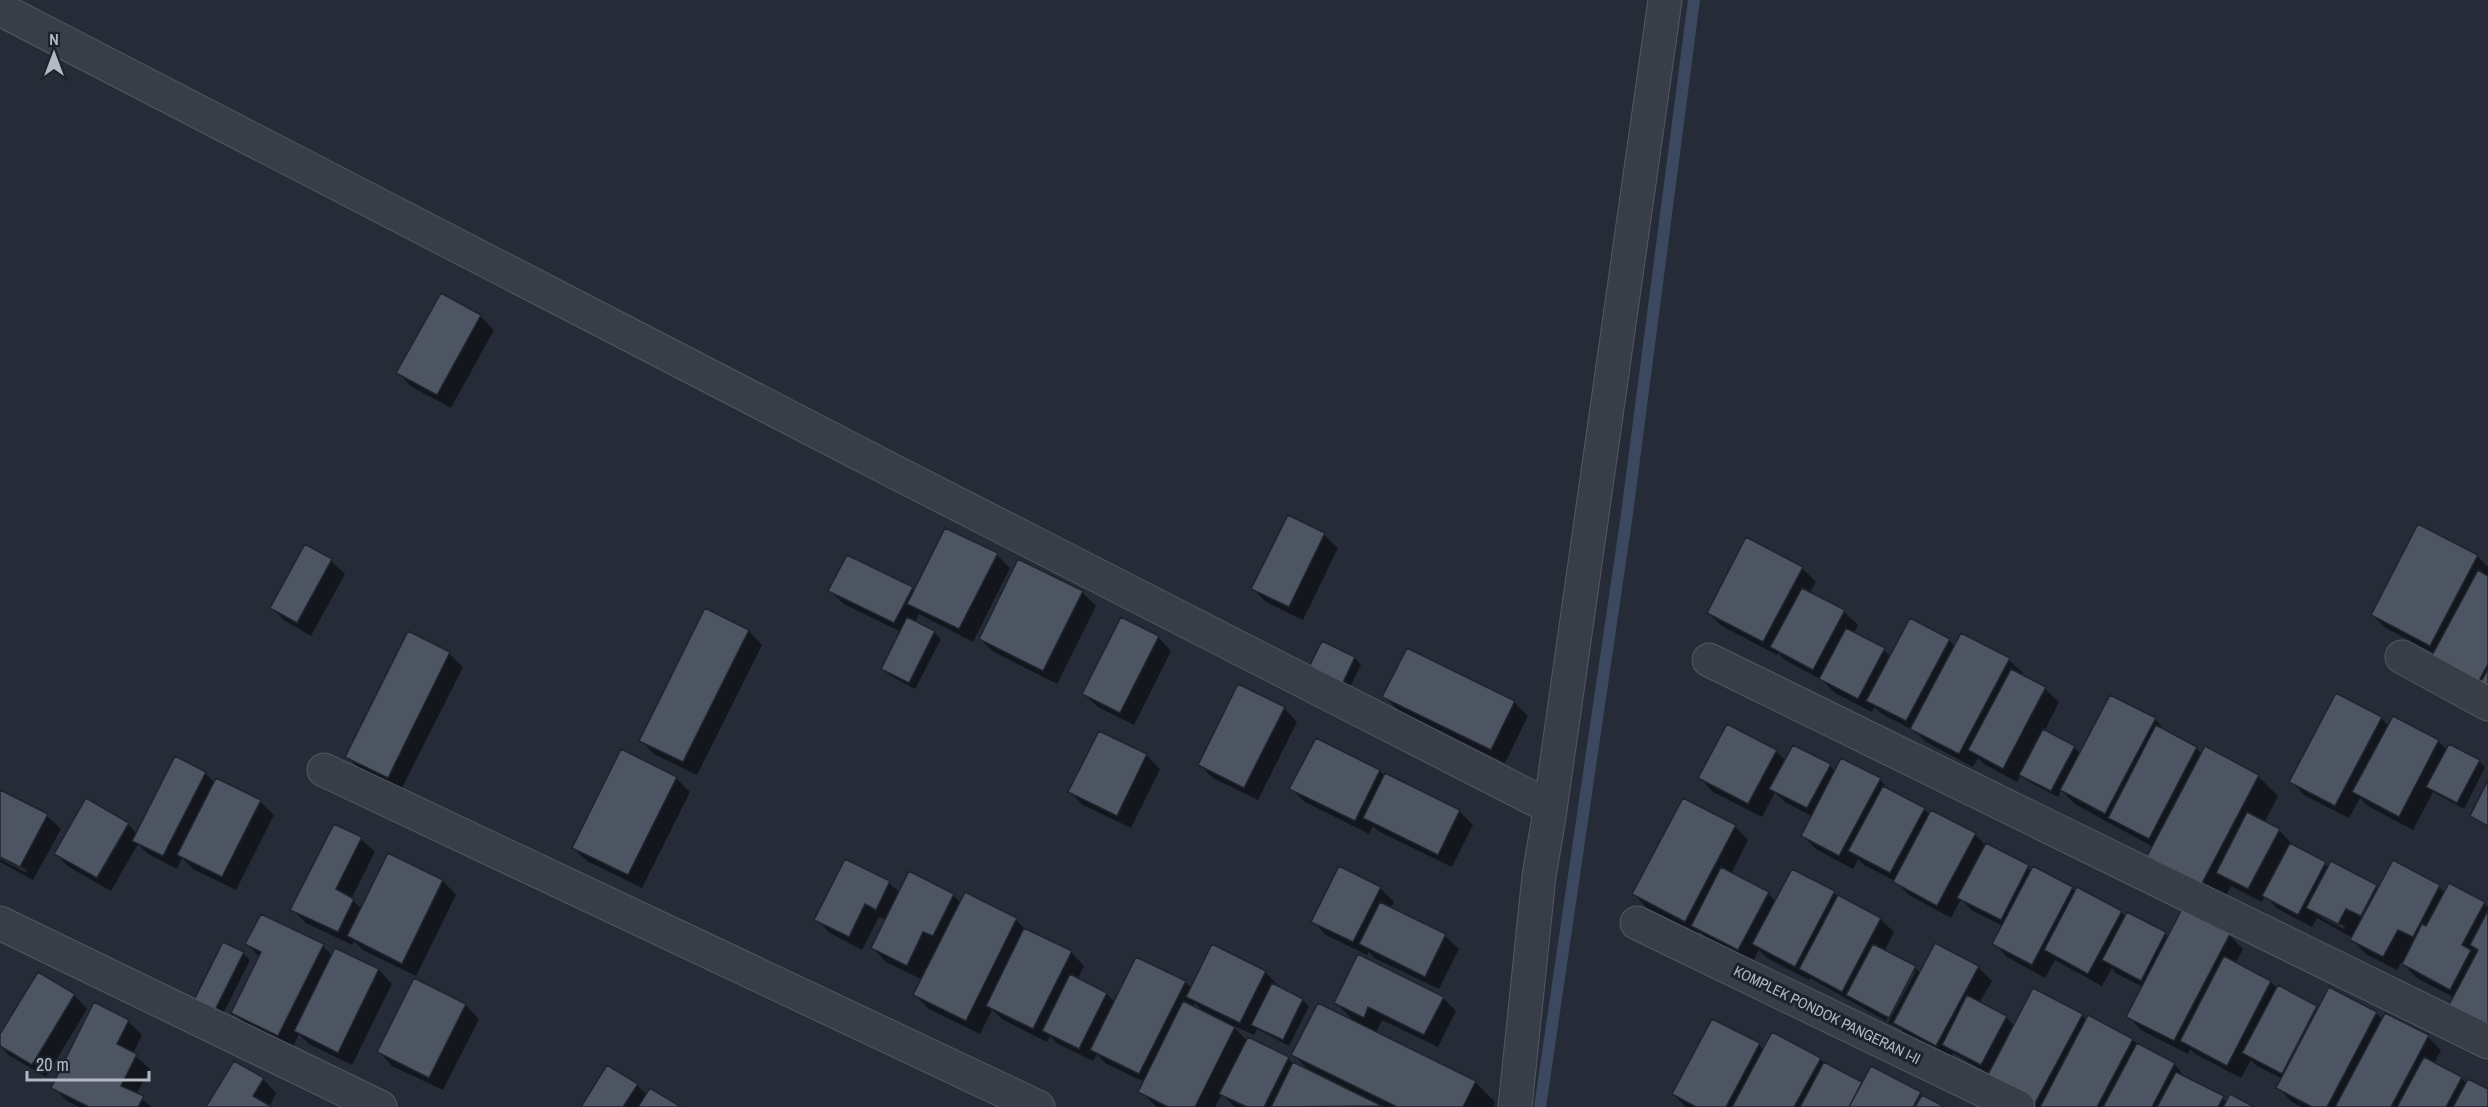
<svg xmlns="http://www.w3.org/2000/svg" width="2488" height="1107" viewBox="0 0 2488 1107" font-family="'Archivo Narrow',sans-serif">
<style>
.shadow{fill:#0007;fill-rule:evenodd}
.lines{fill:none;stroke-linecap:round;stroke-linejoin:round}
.stream{stroke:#3c485f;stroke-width:12}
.building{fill:#4d5563;stroke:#1f252f;stroke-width:1.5}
.minor-casing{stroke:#535863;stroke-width:35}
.minor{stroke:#383e48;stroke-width:33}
.labels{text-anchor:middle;stroke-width:6;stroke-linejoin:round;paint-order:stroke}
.street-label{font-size:15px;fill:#b3b8c4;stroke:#1d232d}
</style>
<rect width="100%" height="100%" fill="#252b37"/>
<!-- shadow -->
<path class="shadow" d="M480,316l14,14 -43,78 -39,-21 -14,-14z
M1324,535l14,13 -35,72 -37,-18 -13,-13z
M305,546l26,15 14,13 -34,62 -26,-15 -14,-14z
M997,555l13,13 -37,74 -54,-28 -4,9 19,9 7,7 -26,50 -26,-14 -6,-6 18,-37 -57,-28 -14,-13 82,-3 3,3z
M2477,556l11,11v134l-53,-47 -49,-26 -14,-13z
M1802,568l14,14 -7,12 35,18 14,13 -5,9 31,16 7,7 58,-17 6,7 54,13 14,13 -2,3 24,13 14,13 -15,30 30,15 7,7 74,-35 13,14 28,15 6,6 3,-6 53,28 20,20 -14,27 15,7 13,14 -1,2 38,21 2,-4 48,26 60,-2 6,6 39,10 4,4v124l-33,-33 -38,-20 -16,-16 -4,8 -31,-16 -14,-14 1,-2 -36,-20 -5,9 -34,-18 -13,-13 -3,6 -31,-16 -11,22 -67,-61 -78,-43 -14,-14 -3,7 -30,-16 -7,-7 -4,8 -33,-18 -6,-6 -5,9 -47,-25 -11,-11 -33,-17 -8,-7 -2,5 -37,-19 -13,-13 -37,-20 -7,-7 -1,2 -55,-29 -14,-13zM2322,915l23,11 -1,3 -22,-11z
M1082,592l14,14 -39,78 -63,-32 -14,-13z
M706,610l43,21 13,14 -65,130 -43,-21 -13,-13z
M408,633l41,21 14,13 -62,123 -40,-20 -14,-13z
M1158,637l13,14 -37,74 -36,-18 -14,-13z
M1322,643l33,15 6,7 -16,32z
M1384,696l130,6 14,14 -23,47 -107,-53z
M1284,708l13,14 -39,78 -45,-22 -13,-13z
M2381,718l8,8 4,-8 45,23 9,9 32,11 6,6 -21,42 -31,-17 -20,38 -45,-24 -8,-8 -11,20 -45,-23 -13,-14z
M621,751l55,27 14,14 -48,96 -55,-27 -14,-13z
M1776,751l10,10 44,5 6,6 44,8 13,13 31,16 6,6 45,19 11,12 46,25 89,41 5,5 2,-3 41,23 60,-2 14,14 -8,15 36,18 6,7 1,-2 41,23 11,-21 46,24 7,7 45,17 13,13 -7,14 27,14 6,6 21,7v16h-186l-10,-5 -14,-14 5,-9 -26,-13 -6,-6 -10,18 -46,-24 -5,-5 -2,5 -47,-24 -13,-14 15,-29 -26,-13 -5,-6 -10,18 -47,-26 -10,18 -38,-21 -13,-14 9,-17 -30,-15 -12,-12 -10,19 -42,-23 -14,-14 -31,-16 -6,-6 -5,10 -37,-20 -13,-13 10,-19 -28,-15 -10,-10 -13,25 -49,-25 -13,-14z
M1146,755l14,14 -29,59 -48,-23 -14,-14z
M1380,771l5,5 74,35 14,14 -21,42 -74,-36 -5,-5 -4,8 -64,-32 -14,-13z
M205,773l10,10 45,18 14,14 -38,75 -43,-21 -11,-11 -5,11 -29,-15 -10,-10 -27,47 -42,-24 -13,-13 72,-30 9,10z
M2488,784v43l-17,-11z
M0,793l47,23 14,13 -28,51 -33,-18v-3l25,13 2,-2 -27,-15z
M1735,826l13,14 -17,34 37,19 8,9 16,-31 88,48 14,13 -10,20 31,16 6,5 57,-6 14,14 -13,22 27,14 8,9 68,-11 5,6 45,19 42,24 13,15 40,23 24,5h-229l-33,-33 -36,-21 -3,6 -42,-22 -7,-8 -13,-6 28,-52h-4l-26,50 -76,-43 -1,2 -42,-22 -8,-8 -7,13 -45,-24 -7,-7 -1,2 -52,-26 -13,-14z
M361,839l14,13 -24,47 11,10 27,-54 54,26 13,14 -40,81 -53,-26 -9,-9 -2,4 -46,-22 -14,-14z
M846,861l43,22 11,10 53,2 8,8 55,17 11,11 44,21 13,14 -6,13 29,15 8,9 70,-21 7,7 73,-17 14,14 -1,2 24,12 7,6 -20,40 -32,-17 -3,6 -22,-10 15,16 41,17 6,7 17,7 -18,-17 62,-33 -19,-19 107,-5 13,13 -18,36 -56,-27 -6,13 99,49 20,20 -2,5h-258l-13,-13 -7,13h-58l-17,-16 4,-9 -39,-19 -8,-9 -4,7 -35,-17 -8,-8 -3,6 -45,-23 -10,-9 -12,24 -51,-25 -14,-14 8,-15 -37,-18 -13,-14 13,-28 -7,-3 -17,33 -32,-17 -14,-14zM1195,1003l9,9 -11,-5z
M1380,888l14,14 -4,7 55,27 14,13 -20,40 -65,-31 -5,-6 -2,3 -41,-20 -13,-14z
M247,944l76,2 10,10 3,-6 43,20 13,14 -40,81 -43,-21 -10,-10 -7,15 -45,-23 -14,-14 28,-54z
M243,954l7,6 -29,58 -19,-10z
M414,980l52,25 13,14 -36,71 -51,-24 -13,-14z
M74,995l13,14 -41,68 -36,-21 -10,-10v-9z
M95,1004l33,17 14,14 -9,19 17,15 -14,26 16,12h-73l-12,-6 -14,-14z
M1759,1045l5,5 56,9 6,6 37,20 57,8 6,6 16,8h-256l-13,-13z
M263,1079l13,14 -7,14h-61z
M637,1085l10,10 31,12h-95z"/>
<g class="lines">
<!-- stream -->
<path class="stream" d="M1540,1107l86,-586 68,-521"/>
</g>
<!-- building -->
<path class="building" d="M441,293l40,22 -44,80 -41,-22z
M1288,515l37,18 -36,74 -38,-18z
M2418,524l60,31 -48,91 -59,-31z
M945,528l53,25 -39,76 -52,-25z
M1746,537l57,30 -40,75 -56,-29z
M305,544l27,15 -35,64 -27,-15z
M847,555l66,32 -19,36 -66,-32z
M1018,559l65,32 -40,80 -64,-32z
M2478,570l10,6v88l-12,22 -47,-25z
M1802,588l43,22 -32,60 -43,-23z
M705,608l44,22 -66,132 -44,-21z
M907,617l28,14 -26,52 -28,-14z
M1121,617l38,19 -39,77 -38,-19z
M1910,618l40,21 -44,82 -40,-20z
M1846,628l39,20 -27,51 -39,-20z
M408,631l42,21 -62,126 -43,-21z
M1961,633l49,25 -51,96 -49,-25z
M1322,641l33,16 -16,34 -34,-16z
M1407,648l108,53 -24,49 -109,-53z
M2011,669l35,18 -43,82 -35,-19z
M2488,669v29l-12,-7z
M1238,684l47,23 -41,81 -46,-23z
M2336,693l46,24 -47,89 -46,-24z
M2110,695l46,23 -51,96 -45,-24z
M2393,716l46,24 -40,77 -47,-25z
M1727,724l50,26 -29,54 -50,-26z
M2156,725l41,22 -48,92 -41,-21z
M2043,729l32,17 -24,45 -32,-16z
M1099,731l48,23 -30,62 -49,-24z
M1316,738l64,32 -25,51 -66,-32z
M2449,744l31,16 -23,43 -31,-16z
M1793,745l38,19 -24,44 -38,-19z
M2205,746l54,29 -60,114 -54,-29z
M621,749l56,28 -49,98 -56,-27z
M175,756l31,16 -43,84 -31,-15z
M1841,758l40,20 -42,78 -38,-20z
M1385,773l75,37 -22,45 -75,-37z
M216,778l45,22 -39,77 -45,-22z
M2488,780v46l-18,-10z
M1883,786l42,22 -35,65 -42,-22z
M0,790l48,24 -28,53 -20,-10z
M86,798l43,25 -32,55 -43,-24z
M1683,798l53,27 -51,97 -53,-28z
M1931,810l45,23 -39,73 -44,-24z
M2247,812l33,17 -32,60 -32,-16z
M334,824l28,13 -26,52 18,10 -16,33 -48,-22z
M1986,843l43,22 -28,55 -44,-22z
M2290,843l36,19 -28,53 -36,-19z
M388,853l55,27 -41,84 -55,-28z
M845,859l45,22 -14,29 -11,-6 -16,33 -35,-17z
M2393,860l47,25 -27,52 -15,-7 -15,27 -33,-17z
M2331,861l46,24 -16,31 -15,-7 -8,15 -32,-16z
M1339,866l42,21 -28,55 -42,-20z
M2033,866l40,21 -41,78 -40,-21z
M1721,867l48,25 -31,58 -47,-24z
M1792,869l43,22 -40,76 -43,-23z
M909,871l45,23 -21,42 -10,-4 -16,34 -36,-18z
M2449,883l36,19 -23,43 9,5 -21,40 -48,-26 20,-40 4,2z
M2077,887l45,24 -34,63 -44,-24z
M965,892l52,26 -51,103 -53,-26z
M1838,895l43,23 -39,74 -43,-23z
M1380,902l66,32 -21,43 -66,-33z
M2182,909l48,25 -56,107 -48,-24z
M2488,910v116l-39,-21 29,-55 -8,-5z
M2127,912l39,20 -25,49 -39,-21z
M261,914l63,30 -46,92 -47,-23 30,-61 -16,-8z
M1024,928l48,23 -39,78 -47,-23z
M223,942l21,10 -30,60 -21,-10z
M1935,943l44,23 -43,80 -43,-23z
M1212,944l54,27 -26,52 -54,-26z
M1873,944l43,22 -27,52 -43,-23z
M335,948l44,21 -41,84 -44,-22z
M1358,954l86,43 -20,38 -56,-28 -4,11 -30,-15z
M2224,956l47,25 -44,85 -47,-25z
M1136,957l50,24 -47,93 -49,-24z
M38,972l37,22 -43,71 -32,-19v-12z
M1070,974l37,19 -28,56 -37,-18z
M414,978l52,26 -37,74 -52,-26z
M1272,983l31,16 -20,41 -32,-15z
M2278,985l39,21 -35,68 -40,-21z
M2329,987l48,25 -50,95h-15l-36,-19z
M2033,988l50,26 -50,93 -49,-25z
M1967,995l40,21 -26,49 -39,-20z
M1183,1001l52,26 -40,80h-27l-30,-15z
M94,1002l35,18 -12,24 20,10 -16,32 23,10 -6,11h-49l-38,-19z
M1318,1003l158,78 -13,26h-66l-106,-52z
M2385,1013l44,22 -38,72h-56z
M2088,1015l45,24 -36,68h-57z
M1712,1019l48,24 -34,64h-30l-24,-13z
M1772,1032l49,26 -27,49h-62z
M1248,1037l41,20 -25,50h-17l-28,-13z
M2137,1043l38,20 -23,44h-49z
M2424,1057l38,20 -16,30h-49z
M234,1061l30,17 -11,18 19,11h-66z
M1293,1062l89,44 -111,1z
M1824,1062l38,20 -13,25h-49z
M607,1065l31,19 -15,23h-42z
M1871,1066l50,26 -8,15h-64z
M2176,1072l48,24 -6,11h-61z
M2468,1079l20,10v18h-35z
M650,1088l31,19h-43z
M2230,1094l24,13h-31z
M1922,1095l23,12h-30z"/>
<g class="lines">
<!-- minor casing -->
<g class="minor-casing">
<path id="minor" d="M0,9l895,463 645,330 7,5 2,10 -10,59 -24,231
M2402,657l86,47
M1709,660l779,382
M324,770l714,337
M1549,817l116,-817
M0,923l380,184
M1637,923l381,184"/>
</g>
<!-- minor -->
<use href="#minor" class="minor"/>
</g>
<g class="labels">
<!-- street labels -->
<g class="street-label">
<text transform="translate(1827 1015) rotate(26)" y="5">KOMPLEK PONDOK PANGERAN I-II</text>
</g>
</g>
<!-- north arrow -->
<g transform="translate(54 54)" stroke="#1d232d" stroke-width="4.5" paint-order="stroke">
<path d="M0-4.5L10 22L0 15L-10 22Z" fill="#b3b8c4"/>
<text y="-9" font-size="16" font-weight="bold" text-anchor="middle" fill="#b3b8c4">N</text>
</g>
<!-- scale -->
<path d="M27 1071v9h122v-9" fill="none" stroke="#b3b8c4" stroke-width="3"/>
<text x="36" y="1071" font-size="18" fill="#b3b8c4" stroke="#1d232d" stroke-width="4.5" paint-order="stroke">20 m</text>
</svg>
